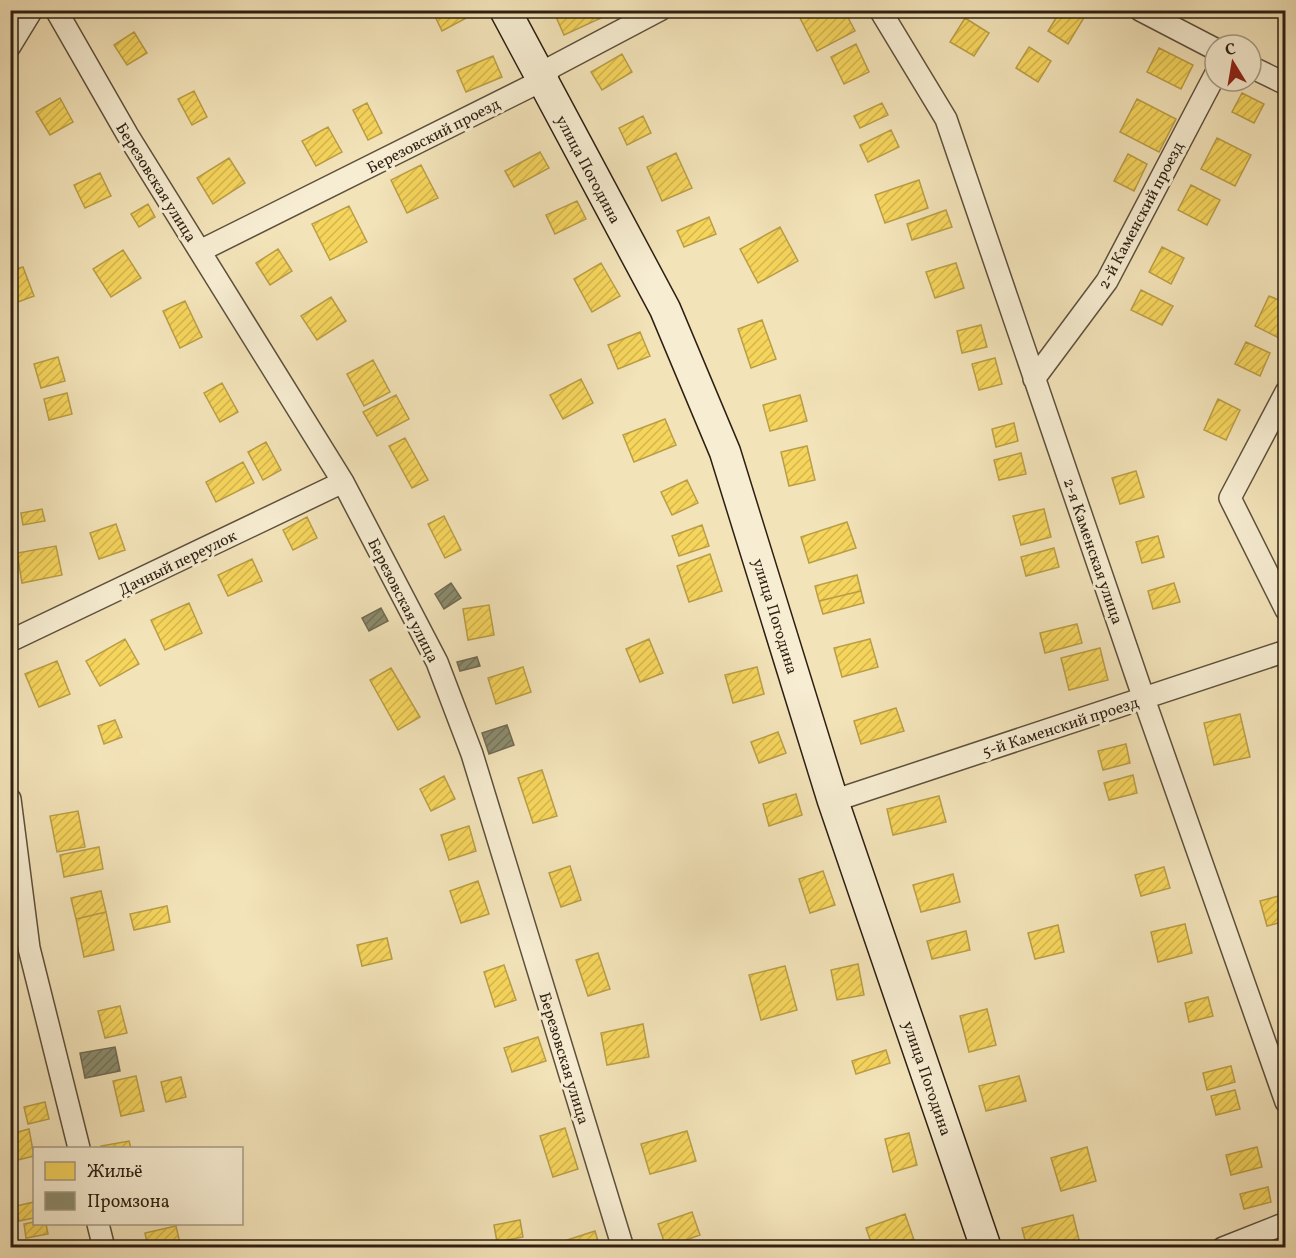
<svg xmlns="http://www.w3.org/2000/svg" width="1296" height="1258" viewBox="0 0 1296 1258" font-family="Vollkorn,serif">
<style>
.homes{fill:url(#homes-hatch);stroke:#ba9e46;stroke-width:1.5}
.industry{fill:url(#industry-hatch);stroke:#706b52;stroke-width:1.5}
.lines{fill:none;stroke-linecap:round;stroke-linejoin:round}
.street-casing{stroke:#5e503c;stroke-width:24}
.secondary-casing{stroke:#2d1f12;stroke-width:33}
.street{stroke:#f7edd2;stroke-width:21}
.secondary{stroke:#f7edd2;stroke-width:30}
.labels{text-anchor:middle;stroke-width:6;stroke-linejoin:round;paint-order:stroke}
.street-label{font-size:16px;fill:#2d1f12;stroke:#f7edd2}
</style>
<defs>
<pattern id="homes-hatch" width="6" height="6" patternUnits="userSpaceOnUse" patternTransform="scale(1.5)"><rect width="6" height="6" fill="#f6d55c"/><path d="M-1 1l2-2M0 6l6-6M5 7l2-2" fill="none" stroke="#d3b64f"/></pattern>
<pattern id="industry-hatch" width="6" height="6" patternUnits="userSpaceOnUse" patternTransform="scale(1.5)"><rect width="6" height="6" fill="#8c8c6e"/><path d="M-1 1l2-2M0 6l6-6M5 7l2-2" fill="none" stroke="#737259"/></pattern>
</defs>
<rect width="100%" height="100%" fill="#f3e3b9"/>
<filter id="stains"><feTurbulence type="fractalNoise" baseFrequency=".00333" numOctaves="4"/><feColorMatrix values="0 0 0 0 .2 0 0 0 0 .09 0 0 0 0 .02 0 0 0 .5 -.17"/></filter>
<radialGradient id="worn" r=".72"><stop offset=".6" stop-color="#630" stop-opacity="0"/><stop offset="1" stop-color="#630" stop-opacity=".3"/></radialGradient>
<!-- homes -->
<path class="homes" d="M432,10h38l2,5 -30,16z
M553,10h42l4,9 -35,16z
M595,10h23l-19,9z
M816,10h28l11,21 -38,20 -17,-33z
M1061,10l27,1 -20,33 -20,-13z
M965,18l24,15 -15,23 -24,-14z
M134,32l13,21 -20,12 -13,-20z
M856,44l13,28 -25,12 -13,-27z
M1029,47l22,14 -13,21 -22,-14z
M1159,48l34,17 -12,24 -34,-17z
M622,54l10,18 -30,18 -11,-18z
M493,56l9,21 -36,15 -9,-21z
M194,91l13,26 -15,8 -14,-26z
M1242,93l22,11 -10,19 -22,-11z
M60,98l13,24 -23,13 -14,-23z
M1137,99l39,20 -17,33 -39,-20z
M367,103l15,30 -14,7 -15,-30z
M882,103l6,12 -28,13 -6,-12z
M643,116l8,17 -24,12 -8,-17z
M328,127l14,25 -26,14 -14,-25z
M891,130l8,17 -31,15 -8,-17z
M1217,138l34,17 -16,31 -34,-17z
M540,152l9,16 -35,19 -9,-16z
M676,153l16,35 -30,13 -15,-34z
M1128,154l19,10 -13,27 -20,-10z
M229,158l16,25 -32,21 -16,-26z
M421,165l17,33 -31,15 -16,-33z
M100,173l11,23 -26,12 -11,-23z
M919,180l9,28 -43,15 -10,-28z
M1191,185l29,15 -13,25 -29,-15z
M577,201l9,18 -31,15 -9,-19z
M148,204l7,13 -16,10 -8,-13z
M349,206l18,36 -37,18 -18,-36z
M946,210l6,17 -40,13 -5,-16z
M709,217l7,17 -32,13 -7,-16z
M780,227l18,34 -40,22 -18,-34z
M1162,247l22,11 -13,26 -22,-12z
M278,249l14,22 -22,14 -14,-22z
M123,250l18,28 -30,19 -18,-28z
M601,263l19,33 -28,16 -18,-33z
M956,263l8,25 -29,10 -9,-26z
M23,267l11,29 -24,9v-34z
M1141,290l32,16 -11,19 -31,-15z
M1269,296l17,7v27l-5,9 -26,-13z
M331,297l15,24 -29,19 -16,-24z
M185,301l17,36 -22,11 -17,-37z
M762,320l14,39 -25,9 -13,-39z
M981,325l6,22 -25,6 -5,-22z
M640,332l10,24 -32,13 -10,-24z
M1246,342l24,11 -10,23 -25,-12z
M58,357l7,24 -24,7 -7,-24z
M995,358l7,26 -23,6 -7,-26z
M373,360l17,32 -26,14 -17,-32z
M581,379l12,24 -30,16 -13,-24z
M222,383l16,29 -18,10 -16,-29z
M67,393l5,21 -23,6 -5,-21z
M396,395l13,24 -32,17 -14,-24z
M800,395l7,26 -37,10 -7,-26z
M1218,399l22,11 -14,30 -22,-10z
M665,419l11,26 -42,17 -11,-27z
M1014,423l4,18 -22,6 -4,-18z
M405,438l23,42 -16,8 -23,-42z
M266,442l15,28 -18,10 -15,-28z
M807,446l8,34 -26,6 -8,-34z
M1021,453l5,21 -27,6 -5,-20z
M243,462l11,21 -38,19 -10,-20z
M1136,471l8,26 -24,7 -8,-26z
M687,480l11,23 -26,12 -11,-23z
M42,509l3,12 -22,4 -2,-12z
M1044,509l7,28 -30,8 -8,-29z
M444,516l17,34 -16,8 -17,-34z
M307,517l10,21 -24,12 -10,-20z
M847,522l9,26 -47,15 -8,-26z
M116,524l9,26 -26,9 -9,-26z
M702,525l7,21 -30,10 -7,-20z
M1158,536l6,21 -22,6 -6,-21z
M56,546l6,29 -40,8 -5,-30z
M1054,548l5,19 -33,9 -5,-19z
M710,554l12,37 -33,11 -12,-36z
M252,559l10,22 -34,15 -10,-21z
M857,575l4,16 -42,10 -4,-15z
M1174,583l6,19 -27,7 -5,-18z
M861,591l3,12 -41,11 -4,-13z
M189,603l13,30 -37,17 -14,-30z
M489,605l5,30 -26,5 -5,-31z
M1077,624l5,19 -37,10 -5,-20z
M125,639l14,25 -39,22 -14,-25z
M649,639l14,34 -23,9 -14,-33z
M870,639l8,28 -36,10 -8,-29z
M1100,648l8,32 -39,10 -8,-32z
M57,661l13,33 -31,13 -14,-33z
M523,667l8,25 -35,12 -8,-26z
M757,667l7,27 -31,9 -8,-28z
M391,668l29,49 -22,13 -28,-50z
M896,708l8,23 -43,13 -7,-23z
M1240,714l10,43 -36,8 -10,-42z
M115,720l7,17 -18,7 -6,-18z
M778,732l8,21 -27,10 -8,-21z
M1126,744l4,19 -27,7 -5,-19z
M542,770l15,46 -24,7 -15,-45z
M1133,775l4,18 -28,7 -5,-17z
M444,776l11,23 -24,12 -11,-22z
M796,794l6,21 -33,11 -6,-22z
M939,796l7,26 -53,13 -6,-26z
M78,811l7,36 -28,5 -7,-36z
M469,826l7,25 -27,9 -8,-25z
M99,847l4,22 -39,8 -4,-22z
M570,866l11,34 -20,7 -12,-34z
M1164,867l6,21 -29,8 -6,-21z
M823,871l12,34 -25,8 -11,-34z
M953,874l7,28 -39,10 -8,-27z
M478,881l11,33 -28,9 -11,-32z
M101,891l5,21 -30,7 -5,-21z
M1286,894v27l-19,5 -7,-25z
M167,906l3,16 -36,8 -4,-16z
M106,912l8,38 -30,7 -8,-38z
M1185,924l7,29 -34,9 -7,-30z
M1058,925l6,27 -29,7 -7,-26z
M966,931l4,19 -38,9 -5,-18z
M387,938l5,21 -30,7 -5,-21z
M598,953l12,36 -22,7 -12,-36z
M858,964l6,31 -27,5 -6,-30z
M504,965l12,35 -21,7 -11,-35z
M785,966l12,44 -36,10 -12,-45z
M1208,997l5,19 -24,6 -4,-19z
M120,1006l7,27 -22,5 -7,-27z
M987,1009l9,36 -27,7 -9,-36z
M643,1024l6,33 -42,8 -6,-32z
M538,1037l8,24 -34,11 -8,-24z
M886,1050l4,13 -34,11 -4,-13z
M10,1060l7,25 -7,2z
M1231,1066l4,16 -28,8 -4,-17z
M136,1076l8,35 -23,5 -8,-35z
M1019,1076l7,25 -40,10 -7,-25z
M181,1077l5,20 -20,5 -5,-20z
M1235,1090l5,19 -24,6 -5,-19z
M45,1102l4,17 -21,5 -4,-17z
M565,1128l13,41 -25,8 -13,-41z
M29,1129l5,27 -24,6v-28z
M687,1131l9,30 -46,13 -9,-30z
M909,1133l8,32 -24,7 -8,-33z
M129,1141l2,7h-29l-1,-2z
M1087,1147l9,34 -35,10 -10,-33z
M1257,1147l5,20 -31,8 -5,-20z
M1268,1187l3,15 -27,7 -4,-15z
M34,1202v16l-15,3 -3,-15z
M692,1212l8,23 -34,12 -8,-23z
M905,1214l9,26 -20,8h-21l-7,-20z
M1073,1215l8,33h-54l-5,-20z
M520,1220l3,17 -26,5 -3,-17z
M34,1222v2h12l2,10 -22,4 -2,-14z
M176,1226l5,22h-33l-3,-15z
M595,1231l5,17h-40l-2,-5z"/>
<!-- industry -->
<path class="industry" d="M451,583l10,15 -17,11 -9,-15z
M381,608l7,13 -19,10 -7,-13z
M477,657l3,9 -20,5 -3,-9z
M507,725l7,20 -25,9 -7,-21z
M115,1047l5,24 -35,7 -5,-25z"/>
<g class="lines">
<!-- street casing -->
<g class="street-casing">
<path id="street" d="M56,10l71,124 216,348 94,180 35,92 151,494
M880,10l66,109 198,580 142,403
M1140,10l75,39
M10,46l22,-36
M1251,67l35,17
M200,251l341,-170 11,-14 108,-57
M1034,379l73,-98 108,-206
M1286,392l-56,106 56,112
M10,641l333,-159
M10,799l19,149 50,200
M833,801l453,-150
M98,1224l6,24
M1223,1248l63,-25"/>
</g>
<!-- secondary casing -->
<g class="secondary-casing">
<path id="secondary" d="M505,10l160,299 60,143 108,349 153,447"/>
</g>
<!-- street -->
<use href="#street" class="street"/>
<!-- secondary -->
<use href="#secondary" class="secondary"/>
</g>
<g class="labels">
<!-- street labels -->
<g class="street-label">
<text transform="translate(433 135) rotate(-27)" y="6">Березовский проезд</text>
<text transform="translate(589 169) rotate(62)" y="6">улица Погодина</text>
<text transform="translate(157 182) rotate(58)" y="6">Березовская улица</text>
<text transform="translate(1140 215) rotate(-62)" y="6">2-й Каменский проезд</text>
<text transform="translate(1094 551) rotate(71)" y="6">2-я Каменская улица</text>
<text transform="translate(177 562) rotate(-26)" y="6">Дачный переулок</text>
<text transform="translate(404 600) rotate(63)" y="6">Березовская улица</text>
<text transform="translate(776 616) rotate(73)" y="6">улица Погодина</text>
<text transform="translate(1060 726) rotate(-18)" y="6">5-й Каменский проезд</text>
<text transform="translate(565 1058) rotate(73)" y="6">Березовская улица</text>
<text transform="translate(928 1078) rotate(71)" y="6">улица Погодина</text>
</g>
</g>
<!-- margin -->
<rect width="1296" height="1258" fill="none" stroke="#f3e3b9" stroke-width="36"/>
<rect x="12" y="12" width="1272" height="1234" fill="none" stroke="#2d1f12" stroke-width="3"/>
<rect x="18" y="18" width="1260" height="1222" fill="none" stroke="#2d1f12" stroke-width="1.5"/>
<!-- legend -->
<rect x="33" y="1147" width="210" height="78" fill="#f7edd2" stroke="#a69b85" stroke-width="1.5"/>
<rect x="45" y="1162" width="30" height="18" fill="#f6d55c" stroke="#a69b85" stroke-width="1.5"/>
<text x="87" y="1177" font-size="18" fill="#2d1f12">Жильё</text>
<rect x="45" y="1192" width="30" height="18" fill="#8c8c6e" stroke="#a69b85" stroke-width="1.5"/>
<text x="87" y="1207" font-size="18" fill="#2d1f12">Промзона</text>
<!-- north arrow -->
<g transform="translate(1233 63) rotate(349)"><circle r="28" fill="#f7edd2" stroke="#a69b85" stroke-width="1.5"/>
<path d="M0-4.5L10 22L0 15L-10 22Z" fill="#8f2418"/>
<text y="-9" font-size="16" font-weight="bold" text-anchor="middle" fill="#2d1f12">С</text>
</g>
<rect width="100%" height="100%" filter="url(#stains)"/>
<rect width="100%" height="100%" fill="url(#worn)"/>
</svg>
